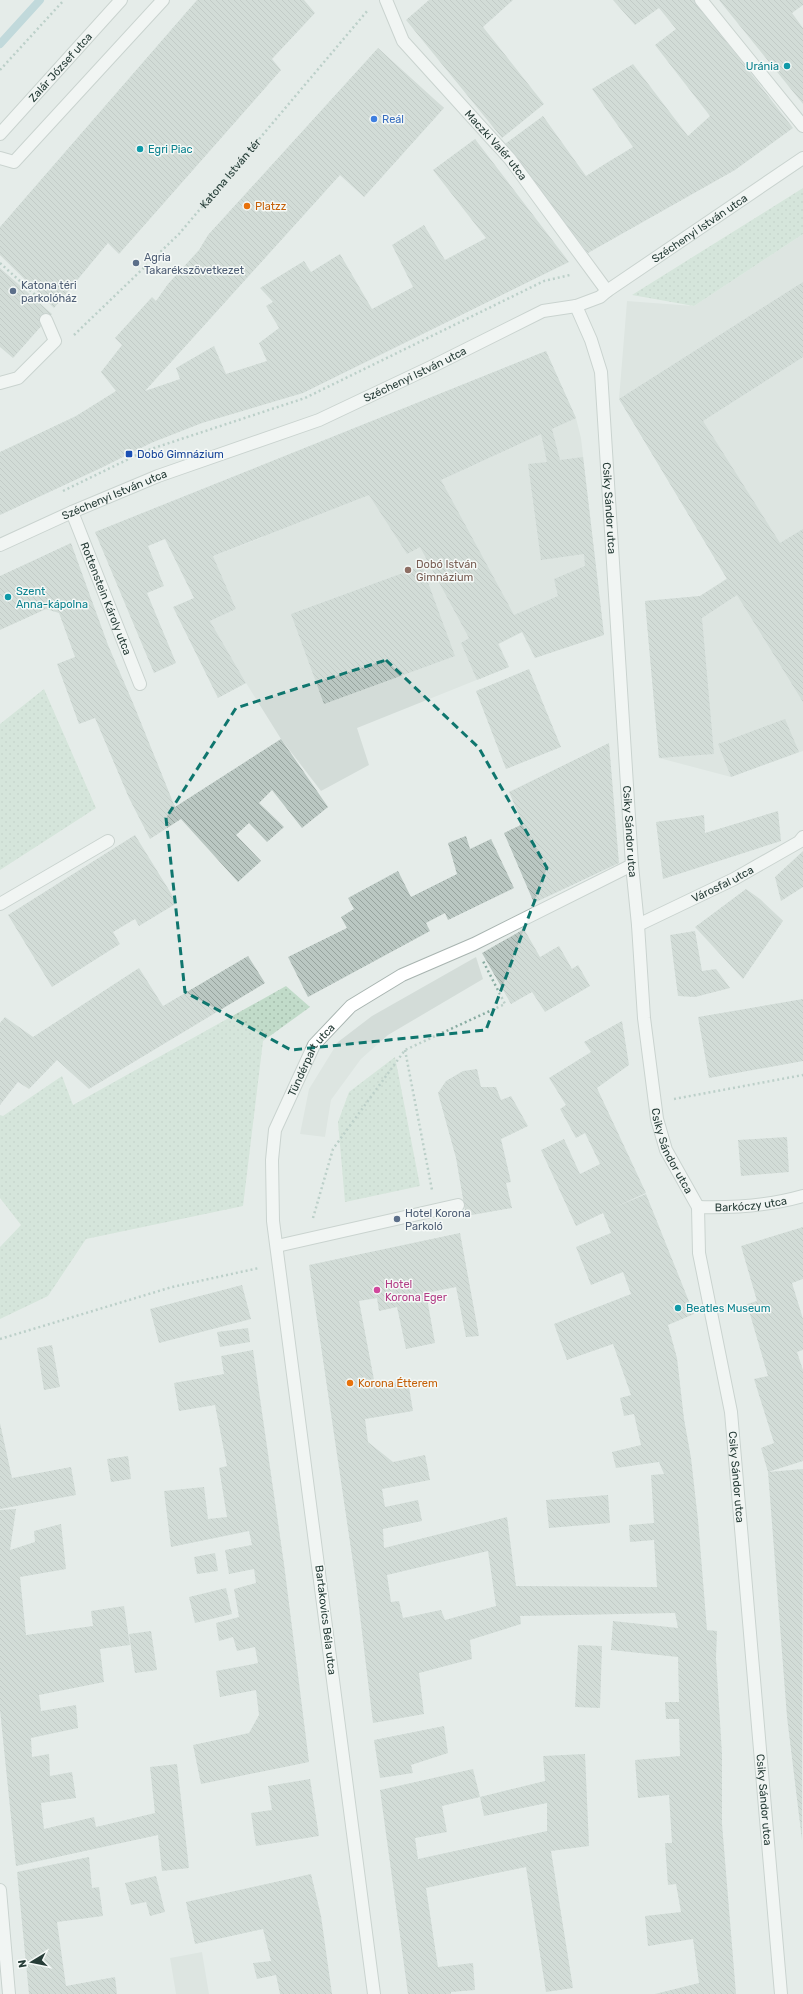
<svg xmlns="http://www.w3.org/2000/svg" width="803" height="1994" viewBox="0 0 803 1994" font-family="Rubik,sans-serif">
<style>
.built{fill:#d3dcd8}
.park{fill:url(#park-dots)}
.lines{fill:none;stroke-linecap:round;stroke-linejoin:round}
.stream{stroke:#94c0ca;stroke-width:8}
.building{fill:url(#building-back-hatch);fill-rule:evenodd}
.minor-casing{stroke:#a8b4b0;stroke-width:14}
.path{stroke:#89aca2;stroke-width:2.5;stroke-dasharray:2 3;stroke-linecap:butt}
.minor{stroke:#fff;stroke-width:12}
.marked{fill:none;stroke:#0f766e;stroke-width:3;stroke-dasharray:8 5;stroke-linejoin:round}
.culture-dot{fill:#0f9aa8;stroke:#f5f9f7;stroke-width:1.5}
.shop-dot{fill:#3f7fe0;stroke:#f5f9f7;stroke-width:1.5}
.food-dot{fill:#e8710a;stroke:#f5f9f7;stroke-width:1.5}
.service-dot{fill:#5c6f8a;stroke:#f5f9f7;stroke-width:1.5}
.transit-dot{fill:#1a4fb4;stroke:#f5f9f7;stroke-width:1.5}
.education-dot{fill:#8d6e63;stroke:#f5f9f7;stroke-width:1.5}
.hotel-dot{fill:#d1479c;stroke:#f5f9f7;stroke-width:1.5}
.labels{text-anchor:middle;stroke-width:3;stroke-linejoin:round;paint-order:stroke}
.culture-label{font-size:11px;fill:#0d838f;stroke:#f5f9f7;text-anchor:start}
.street-label{font-size:11px;fill:#263c37;stroke:#f5f9f7}
.shop-label{font-size:11px;fill:#366cbe;stroke:#f5f9f7;text-anchor:start}
.food-label{font-size:11px;fill:#c56008;stroke:#f5f9f7;text-anchor:start}
.service-label{font-size:11px;fill:#4e5e75;stroke:#f5f9f7;text-anchor:start}
.transit-label{font-size:11px;fill:#164399;stroke:#f5f9f7;text-anchor:start}
.education-label{font-size:11px;fill:#785e54;stroke:#f5f9f7;text-anchor:start}
.hotel-label{font-size:11px;fill:#b23c85;stroke:#f5f9f7;text-anchor:start}
</style>
<defs>
<pattern id="park-dots" width="8" height="8" patternUnits="userSpaceOnUse"><rect width="8" height="8" fill="#c1dbc9"/><path d="M2 2h.1M6 6h.1" fill="none" stroke="#a6bdad" stroke-width="1.8" stroke-linecap="round"/></pattern>
<pattern id="building-back-hatch" width="6" height="6" patternUnits="userSpaceOnUse"><rect width="6" height="6" fill="#bac7c2"/><path d="M-1 5l2 2M0 0l6 6M5-1l2 2" fill="none" stroke="#97a39e"/></pattern>
</defs>
<rect width="100%" height="100%" fill="#e5ece9"/>
<!-- built -->
<path class="built" d="M803,234v517l-72,26 -72,-19 -14,-157 55,-5 27,-18 -108,-179 8,-98 67,5z
M546,351l30,67 5,20 23,197 -82,-3 -23,12 10,23 -152,61 12,37 -48,26 -40,-52 -35,-56 -36,-62 26,-12 -23,-53 50,-19 -28,-60z
M476,957l7,22 -95,56 -27,24 -30,41 -6,37 -25,-3 9,-45 29,-47 34,-26z
M202,1952l7,42h-33l-6,-36z"/>
<!-- park -->
<path class="park" d="M803,188v46l-109,72 -62,-11z
M44,689l52,119 -96,62v-146z
M286,986l24,21 -47,34 -20,165 -157,33 -38,57 -48,23v-72l21,-22 -21,-27v-83l3,1 59,-40 11,29z
M395,1057l25,129 -75,16 -7,-80 11,-30z"/>
<g class="lines">
<!-- stream -->
<path class="stream" d="M0,44l40,-44"/>
</g>
<!-- building -->
<path class="building" d="M197,0h107l11,13 -43,46 9,11 -162,184 -11,-11 -54,65 -54,-53v-28z
M429,0h84l-30,27 61,77 -42,34 -96,-118z
M613,0h81l99,128 -58,42 -147,83 -83,-109 38,-28 43,60 22,-14 25,-15 -41,-58 41,-25 55,72 22,-20 -55,-71 21,-16 -17,-21 -24,17z
M719,0h84v5l-11,8 11,15v76z
M378,48l66,60 -80,89 -24,-22 -195,216 35,-12 -4,-11 38,-22 12,28 41,-13 -8,-18 20,-15 -13,-22 7,-4 -13,-14 44,-27 7,11 29,-18 32,55 41,-22 -21,-42 32,-20 21,35 41,-22 -53,-68 42,-31 94,123 -266,131 -101,30 -51,20 -50,25 -101,47v-63l76,-36 40,-25 -15,-19 21,-27 -7,-7 37,-41 4,4 12,-17 31,-34 9,-15z
M0,268l52,46 -39,44 -13,-11z
M803,282v75l-100,64 77,122 23,-14v173l-66,-107 -35,23 12,136 -55,4 -14,-157 55,-5 27,-17 -108,-180z
M546,351l30,67 -24,11 8,31 23,-3 21,178 -69,23 -13,-26 -24,12 11,23 -32,13 -16,-37 8,-5 -49,-91 -13,7 -38,-59 -156,61 23,53 -26,12 36,62 -28,15 -45,-91 21,-9 -29,-59 -17,7 16,40 -17,7 29,70 -22,10 -59,-141zM541,434l6,28 -19,2 13,96 43,-6 1,12 -31,13 4,17 -44,19 -73,-135z
M71,543l37,102 25,58 42,104 106,-68 47,68 -26,21 -30,-38 -13,13 25,24 -17,15 -18,-19 -13,12 25,26 -23,21 -57,-63 -31,20 -21,-41 -34,-80 -16,6 -22,-60 18,-7 -16,-44 -13,-4 -46,21v-54z
M422,566l33,90 -131,48 -33,-90z
M529,669l32,78 -55,22 -30,-78z
M785,719l14,33 -68,25 -13,-33z
M609,743l10,120 -85,40 -30,-70 19,-9 -14,-32z
M778,811l3,30 -118,38 -7,-57 48,-7 1,18z
M135,835l42,68 -38,23 -4,-7 -22,13 7,12 -68,43 -44,-72z
M466,836l4,13 21,-10 23,49 -66,32 -3,-7 -19,10 4,8 -122,66 -20,-40 59,-29 -6,-11 13,-8 -6,-11 50,-27 13,26 46,-23 -9,-31z
M803,851v36l-22,14 -6,-24z
M746,889l14,10 23,22 -40,58 -48,-52z
M524,929l16,28 19,-11 13,23 6,-4 12,21 -45,26 -13,-20 -21,12 -29,-51z
M695,931l7,40 14,-2 14,19 -35,9 -17,-1 -8,-61z
M248,956l17,27 -176,106 -32,-29 -28,29 -11,-7 -18,23v-82l5,-6 28,20 106,-69 24,38z
M803,999v62l-94,17 -11,-61z
M622,1021l7,44 -32,23 49,105 -33,15 33,-14 48,120 -26,11 9,33 7,61 7,39 7,62 9,110 10,1 -1,27 6,96v70l14,170h-81l44,-11 -6,-44 -45,7 -3,-30 36,-4 -5,-28 -8,1 -3,-42h7l-3,-48 -31,3 -3,-38 45,-4 -1,-37h-13l-1,-17h14l-1,-45 -67,-7 2,-29 65,7 -3,-15 -155,3 1,8 -51,16 2,19 -53,14 5,41 -51,9 -17,-140 -47,-318 151,-32 19,103 -13,1 -10,-50 -30,6 9,50 -29,6 -9,-42 -18,4 -2,-13 -18,3 16,84 33,-4 5,30 -48,8 3,23 25,20 32,-7 5,25 -48,9 3,18 33,-7 4,21 -39,8 1,19 123,-31 9,69 141,1 -3,-47 -24,2 -1,-17 25,-2 -3,-48 13,-1 -5,-12 -43,6 -4,-16 29,-7 -7,-31 -10,2 -4,-18 11,-3 -18,-51 -46,16 -13,-36 77,-30 -8,-22 -32,13 -15,-38 35,-14 -8,-20 -27,13 -35,-76 23,-11 16,35 20,-10 -15,-31 -9,5 -16,-29 6,-4 -17,-27 42,-26 -7,-10zM488,1551l8,55 -51,14 -4,-10 -38,8 -4,-17 -8,1 -4,-27z
M477,1069l4,18h15l5,13 10,-4 17,30 -27,13 10,43 -5,1 6,25 -46,8 -10,-58 -18,-65 8,-12 17,-10z
M787,1137l2,35 -48,4 -3,-36z
M803,1227v52l-11,4 11,36v31l-6,2 6,18v91l-35,11 35,-3 -1,371 -15,-123 -19,-245 -7,-24 13,-5 -20,-64 14,-3 -21,-72 10,-3 -16,-55z
M242,1285l9,34 -92,24 -9,-34z
M248,1328l2,14 -30,5 -3,-15z
M52,1345l8,42 -16,3 -7,-42z
M253,1350l31,214 25,198 -108,22 -8,-39 56,-12 10,-18 -3,-25 -36,7 -4,-26 42,-8 -3,-16 -18,4 -4,-14 -14,4 -3,-18 23,-6 -5,-28 22,-6 -2,-14 -25,5 -4,-24 27,-5 -3,-14 -78,16 -7,-56 40,-4 4,32 19,-2 -8,-49 8,-2 -12,-61 -36,6 -5,-28 50,-9 -3,-18z
M0,1423l12,55 59,-11 5,28 -76,14z
M128,1456l3,23 -20,3 -4,-23z
M608,1495l2,28 -61,5 -3,-28z
M16,1509l-6,41 25,-8 -1,-11 27,-7 5,45 -46,8 6,58 67,-9 -2,-15 33,-5 6,39 -30,4 4,33 -65,13 2,16 35,-6 2,23 -47,10 1,19 17,-3 1,22 22,-4 4,26 -35,5 3,26 50,-12 2,10 59,-14 -5,-46 27,-3 12,104 -27,3 -4,-36 -142,31 -16,-156v-200z
M215,1553l3,18 -21,3 -3,-17z
M226,1588l6,26 -37,9 -6,-26z
M151,1631l6,39 -22,3 -6,-39z
M578,1645l24,1 -2,62 -25,-1z
M444,1726l4,27 -37,12 2,8 -33,5 -6,-38z
M585,1754l4,92 -38,5 22,137 -27,4 -20,-125 -100,21 12,79 35,-4 2,27 -24,2v2h-43l-28,-204 93,-21 7,28 -38,9 5,26 -32,6 3,21 129,-28v-28l-63,13 -4,-19 65,-16 -2,-25z
M310,1779l9,57 -63,10 -5,-33 21,-3 -4,-24z
M89,1857l3,31 7,-1 4,29 -46,6 9,64 49,-9 2,17h-88l-12,-122z
M311,1874l10,42 11,78h-52l-4,-19 -19,4 -4,-16 18,-2 -8,-32 -68,15 -9,-42z
M156,1876l9,36 -15,4 -4,-14 -15,3 -6,-22z"/>
<g class="lines">
<!-- minor casing -->
<g class="minor-casing">
<g id="minor">
<path id="s2" d="M386,0l17,41 107,118 97,132"/>
<path d="M701,0l102,126"/>
<path id="s3" d="M0,134l121,-134"/>
<path d="M0,158l14,4 149,-162"/>
<path id="s4" d="M576,306l15,34 10,32 31,493 6,60 6,93 13,101 9,31 32,57 1,46 32,159 50,582"/>
<path d="M0,383l18,-5 37,-37 -9,-21"/>
<path id="s5" d="M72,512l68,172"/>
<path id="s6" d="M0,545l72,-33 86,-36 161,-56 112,-53 112,-56 33,-5 24,-9 7,-6 196,-133"/>
<path d="M0,904l108,-63"/>
<path id="s7" d="M638,925l96,-46 65,-37 4,-5"/>
<path id="s8" d="M698,1207c36,1 70,-1 105,-11"/>
<path d="M277,1246l181,-41"/>
<path d="M0,1890l9,104"/>
<path id="s9" d="M374,1994l-101,-773 -1,-61 3,-30 39,-85 37,-39 51,-31 72,-31 158,-79"/>
</g>
</g>
<!-- path -->
<g class="path">
<path d="M0,70l64,-70"/>
<path d="M0,263l42,38"/>
<path id="s1" d="M74,335l105,-101 189,-224"/>
<path d="M63,491l82,-40 160,-53 239,-117 26,-6"/>
<path d="M405,1050l27,140"/>
<path d="M674,1099l129,-24"/>
<path d="M313,1218l20,-69 72,-99 100,-46 -22,-43"/>
<path d="M0,1339l172,-52 87,-19"/>
</g>
<!-- minor -->
<use href="#minor" class="minor"/>
</g>
<!-- marked area -->
<path d="M0 0H803V1994H0ZM386,660l93,88 68,120 -61,162 -195,20 -106,-58 -19,-174 70,-110z" fill="#e5ece9" fill-opacity=".55" fill-rule="evenodd"/>
<path class="marked" d="M386,660l93,88 68,120 -61,162 -195,20 -106,-58 -19,-174 70,-110z"/>
<!-- markers -->
<g class="culture-dot">
<circle cx="787" cy="66" r="4"/>
<circle cx="140" cy="149" r="4"/>
<circle cx="8" cy="597" r="4"/>
<circle cx="678" cy="1308" r="4"/>
</g>
<circle class="shop-dot" cx="374" cy="119" r="4"/>
<g class="food-dot">
<circle cx="247" cy="206" r="4"/>
<circle cx="350" cy="1383" r="4"/>
</g>
<g class="service-dot">
<circle cx="136" cy="263" r="4"/>
<circle cx="13" cy="291" r="4"/>
<circle cx="397" cy="1219" r="4"/>
</g>
<rect class="transit-dot" x="125" y="450" width="8" height="8" rx="2"/>
<circle class="education-dot" cx="408" cy="570" r="4"/>
<circle class="hotel-dot" cx="377" cy="1290" r="4"/>
<g class="labels">
<!-- culture labels -->
<g class="culture-label">
<text x="779" y="70" text-anchor="end">Uránia</text>
<text x="148" y="153">Egri Piac</text>
<text x="16" y="595">Szent<tspan x="16" dy="13">Anna-kápolna</tspan></text>
<text x="686" y="1312">Beatles Museum</text>
</g>
<!-- street labels -->
<g class="street-label">
<text dy="4" stroke="none"><textPath href="#s3" startOffset="90">Zalár József utca</textPath></text>
<text dy="4" stroke="none"><textPath href="#s2" startOffset="184">Maczki Valér utca</textPath></text>
<text dy="4" stroke="none"><textPath href="#s1" startOffset="225">Katona István tér</textPath></text>
<text dy="4" stroke="none"><textPath href="#s6" startOffset="772">Széchenyi István utca</textPath></text>
<text dy="4" stroke="none"><textPath href="#s6" startOffset="449">Széchenyi István utca</textPath></text>
<text dy="4" stroke="none"><textPath href="#s6" startOffset="125">Széchenyi István utca</textPath></text>
<text dy="4" stroke="none"><textPath href="#s4" startOffset="207">Csiky Sándor utca</textPath></text>
<text dy="4" stroke="none"><textPath href="#s5" startOffset="93">Rottenstein Károly utca</textPath></text>
<text dy="4" stroke="none"><textPath href="#s4" startOffset="531">Csiky Sándor utca</textPath></text>
<text dy="4" stroke="none"><textPath href="#s7" startOffset="94">Városfal utca</textPath></text>
<text dy="4" stroke="none"><textPath href="#s9" startOffset="950">Tündérpart utca</textPath></text>
<text dy="4" stroke="none"><textPath href="#s4" startOffset="855">Csiky Sándor utca</textPath></text>
<text dy="4" stroke="none"><textPath href="#s8" startOffset="53">Barkóczy utca</textPath></text>
<text dy="4" stroke="none"><textPath href="#s4" startOffset="1191">Csiky Sándor utca</textPath></text>
<text transform="translate(326 1620) rotate(83)" y="4">Bartakovics Béla utca</text>
<text dy="4" stroke="none"><textPath href="#s4" startOffset="1515">Csiky Sándor utca</textPath></text>
</g>
<!-- shop labels -->
<g class="shop-label">
<text x="382" y="123">Reál</text>
</g>
<!-- food labels -->
<g class="food-label">
<text x="255" y="210">Platzz</text>
<text x="358" y="1387">Korona Étterem</text>
</g>
<!-- service labels -->
<g class="service-label">
<text x="144" y="261">Agria<tspan x="144" dy="13">Takarékszövetkezet</tspan></text>
<text x="21" y="289">Katona téri<tspan x="21" dy="13">parkolóház</tspan></text>
<text x="405" y="1217">Hotel Korona<tspan x="405" dy="13">Parkoló</tspan></text>
</g>
<!-- transit labels -->
<g class="transit-label">
<text x="137" y="458">Dobó Gimnázium</text>
</g>
<!-- education labels -->
<g class="education-label">
<text x="416" y="568">Dobó István<tspan x="416" dy="13">Gimnázium</tspan></text>
</g>
<!-- hotel labels -->
<g class="hotel-label">
<text x="385" y="1288">Hotel<tspan x="385" dy="13">Korona Eger</tspan></text>
</g>
</g>
<!-- north arrow -->
<g transform="translate(32 1962) rotate(260)" stroke="#f5f9f7" stroke-width="3" paint-order="stroke">
<path d="M0-3L7 15L0 10L-7 15Z" fill="#263c37"/>
<text y="-6" font-size="11" font-weight="bold" text-anchor="middle" fill="#263c37">N</text>
</g>
</svg>
